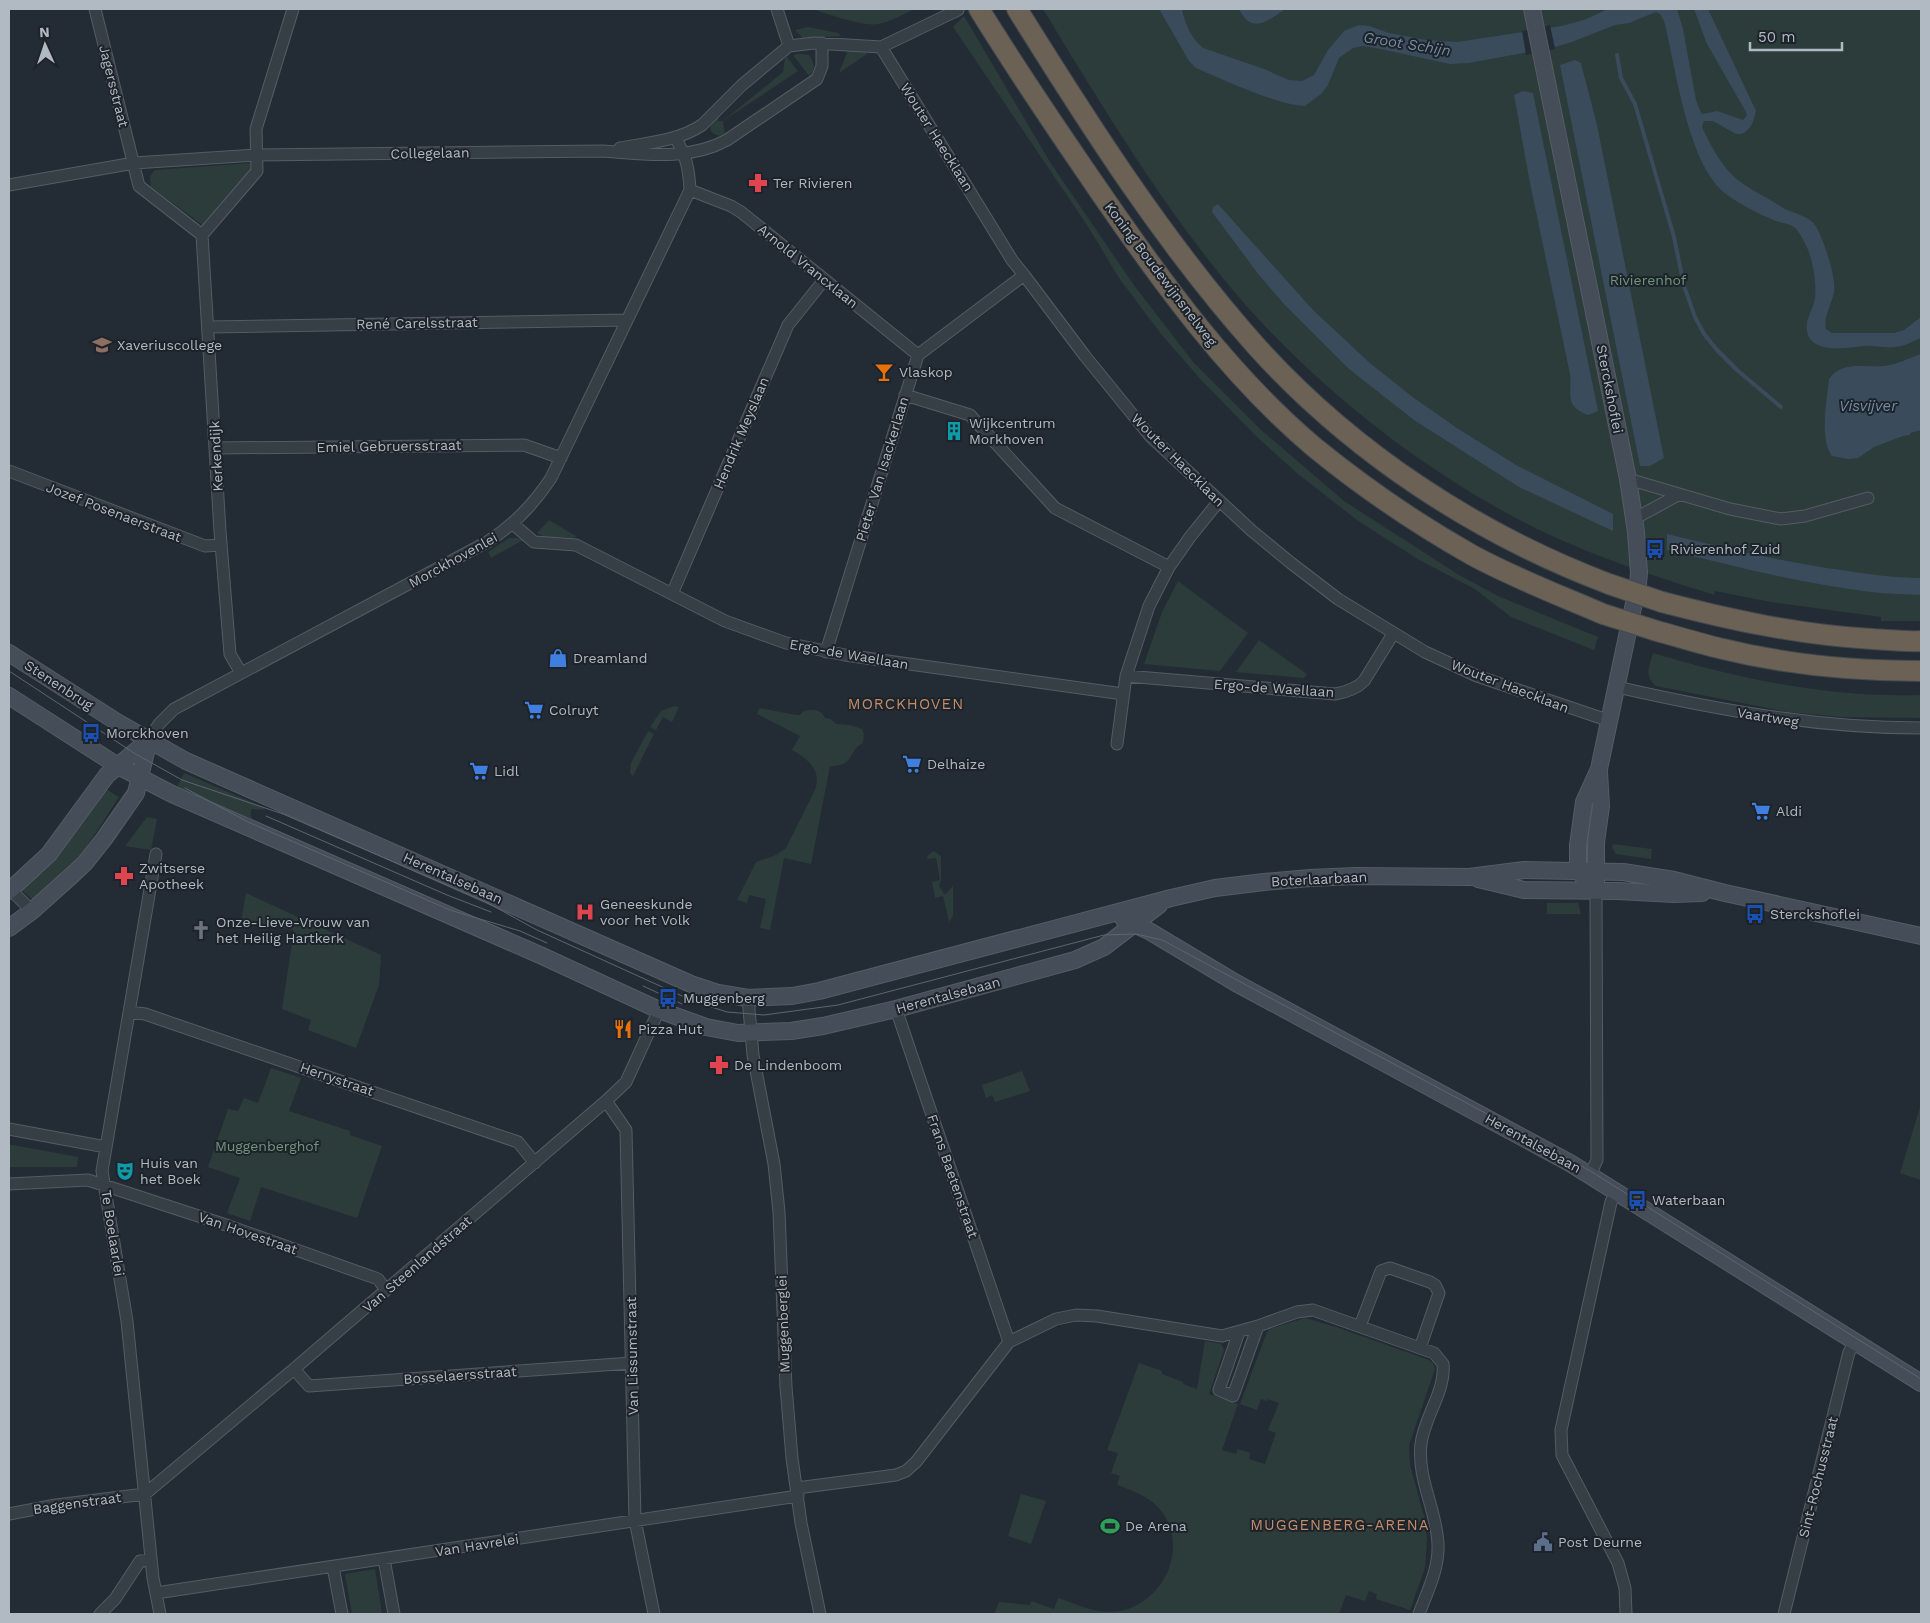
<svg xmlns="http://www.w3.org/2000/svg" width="1930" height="1623" viewBox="0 0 1930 1623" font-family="'Work Sans',sans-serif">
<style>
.green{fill:#2b3c3b}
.water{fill:#3a4b5c}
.pier{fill:#232c35}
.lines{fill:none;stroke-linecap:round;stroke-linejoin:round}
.stream{stroke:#3a4b5c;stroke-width:4}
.street-casing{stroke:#545c64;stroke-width:13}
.secondary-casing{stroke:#545c64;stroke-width:18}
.highway-casing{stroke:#414951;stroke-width:22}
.street{stroke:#363e46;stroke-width:11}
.secondary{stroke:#454d58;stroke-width:16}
.highway{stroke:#6b6154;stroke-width:20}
.tram{stroke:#5d6570;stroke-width:1}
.highway-bridge-casing{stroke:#414951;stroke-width:22;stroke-linecap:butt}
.highway-bridge{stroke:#6b6154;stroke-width:20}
.labels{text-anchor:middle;stroke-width:4;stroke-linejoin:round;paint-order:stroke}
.street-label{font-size:14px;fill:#b1b9c2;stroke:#1c232b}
.poi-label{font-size:14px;fill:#b1b9c2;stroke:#1c232b;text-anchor:start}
.park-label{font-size:14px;fill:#729679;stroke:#1c232b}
.water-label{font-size:15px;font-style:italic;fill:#758ba2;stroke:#1c232b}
.neighbourhood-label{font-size:15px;letter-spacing:1px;fill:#c58c69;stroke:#1c232b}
</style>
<rect width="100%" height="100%" fill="#232c35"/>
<!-- green -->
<path class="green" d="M818,9h97c-12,5 -24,13 -37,15 -13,3 -48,-9 -62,-14z
M1043,9h878v612h-40v-4l-110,-15 -56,-11 -1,4c-47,-15 -94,-30 -139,-49 -131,-55 -264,-159 -353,-269 -68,-84 -123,-176 -179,-268z
M964,16l86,146 83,122 61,79 66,66 84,72 115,74 39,21 100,41 -4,13 -83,-33 -36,-28 -56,-29 -62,-40 -59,-46 -42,-38 -54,-55 -41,-47 -42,-56 -32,-53 -134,-198z
M808,27l30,6 3,3 -38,2 -8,-8z
M848,50l17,1 2,3 -28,19z
M799,54l10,1c6,8 6,14 1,22l-17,-22z
M787,57l11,14 -75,50 2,14c-6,2 -18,-1 -14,-11 1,-3 6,-8 8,-11l-1,8h5l60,-49 2,-14z
M252,163l1,7 -49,56 -53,-39 -1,-11 5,-6z
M549,520l27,16 -1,2 -30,-1 -8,-4z
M509,538h8l6,2 -32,18 -3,-6z
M1178,581l70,52 -28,38 -76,-7 18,-52z
M1259,640l48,34 -3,4 -68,-6z
M1653,653c86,26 178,45 268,42v23l-80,-1 -53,-5 -132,-26c-12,-11 -7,-18 -3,-33z
M674,706l5,1 -7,15 -9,-5 -7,13 -6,-3 11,-16z
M759,708l37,7h4l4,-4c9,-2 17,-2 21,7l6,1 5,5 14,1 12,4 2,5 -1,9c-16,8 -7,23 -33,23l-19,98 -27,-6 -14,72 -10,-2 6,-29 -17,-4 -2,8 -10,-3 19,-38 20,-7 10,-7 29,-58c7,-20 -7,-31 -23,-40l8,-14 -43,-22z
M648,731l6,3 -21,42 -3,-3 1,-10z
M184,773l81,35 -2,2 -11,-1c-4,7 1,11 7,15l-82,-37z
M103,787l16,10 -37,57 -48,47 -12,-11 24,-24z
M147,817l10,2 -6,31 -26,-4z
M1613,844l39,5 -1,10 -35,-5 -4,-6z
M934,851l7,5v24l-2,6 6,9 8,-9v30l-4,6 -6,-26 -8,2 -3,-16 8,-2 -4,-22 -9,1 1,-4z
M246,893l135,62 -2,30 -23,63 -48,-18 3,-10 -29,-11 12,-79 -53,-9z
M1547,903h31l3,11h-34z
M271,1068l30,10 -12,33 61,20v4l32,11 -25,72 -96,-31 -11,34 -23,-8 13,-35 -32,-11 20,-58 10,2 6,-13 14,5z
M1022,1071l8,20 -35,11 -3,-7 -6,3 -4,-13z
M1921,1104v76l-21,-7z
M9,1145h4l65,12 -1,10h-68z
M1305,1318l31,9 93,33 4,3 2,6 -26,76 1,20 15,55 2,21 -2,27 -15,42 -34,-11 1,-5 -8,-3 -4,10 -19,-6 -7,19h-345l5,-12 31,3 1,-4 23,8 4,-11c16,5 34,14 51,14 50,0 82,-60 53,-100 -11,-15 -28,-21 -45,-27l3,-9 -9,-3 7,-20 -11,-3 32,-87 23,8v3l21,8v2l14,5 8,-48 16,3 3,6 -15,44 29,10 -16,46 14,4 2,-5 12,4 -1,6 16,5 11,-31 -8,-3 11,-27 -11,-4 -1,2 -6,-2 -4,11 -17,-6 27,-72 3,-3z
M1021,1494l25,7 -15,43 -23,-8z
M375,1569l7,45h-30l-7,-40z"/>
<!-- water -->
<path class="water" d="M1159,9h23c3,15 9,29 21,39l61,21 25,11 13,1 12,-6 14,-25 16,-19 15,-6 10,1 20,7 37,7 31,2 104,-16 23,-6 24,-11h69l6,20 13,71 5,13 2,1 14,-3 26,9 4,-5 -1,-3 -39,-68 -13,-35h14l48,102c-2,9 -5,20 -15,23h-5l-23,-13h-9l-2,6c8,17 17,34 30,48 14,13 33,21 48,31 13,9 31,8 38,24 7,15 18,46 16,62 -2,12 -11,25 -8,37l6,4h62l10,-3 17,-13v21c-9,4 -18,9 -28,9 -10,1 -20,-2 -30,-1 -20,3 -60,8 -56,-23 1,-8 7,-16 8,-25 2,-19 -3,-45 -14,-62 -2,-3 -4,-7 -7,-9 -5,-3 -12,-4 -18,-6 -17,-7 -35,-16 -50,-27 -39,-30 -50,-127 -62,-173l-4,-7 -4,-2 -27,11 -14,2 -43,17 -17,5 -86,16 -19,1 -74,-16 -14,-2 -9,2 -14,10 -11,27 -7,9 -16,12c-28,-1 -81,-26 -109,-38l-7,-7z
M1239,9h46c-17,12 -33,26 -46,0z
M1575,60l6,3 2,8 14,54 67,333 -14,8h-10l-80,-401z
M1523,91l10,2 65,318 -10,4c-24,-9 -16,-20 -18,-41l-40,-191 -16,-88z
M1218,204l95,106 58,54 43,34 43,30 59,37 97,49v17l-94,-44 -105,-67 -65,-51 -66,-66 -24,-28 -47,-63 1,-5z
M1921,354v76l-11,3v2l-7,1 -29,11 -16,11 -10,1 -16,-3c-13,-17 -5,-57 -3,-77 13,-19 35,-11 55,-13 12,-1 25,-8 37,-12z
M1667,534c58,14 115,28 174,36 26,4 53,8 80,8v17c-16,-1 -33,-1 -50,-3 -69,-8 -136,-26 -204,-42z"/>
<!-- pier -->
<path class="pier" d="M1550,25l5,24 -29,6 -4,-24z"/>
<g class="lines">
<!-- stream -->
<path class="stream" d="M1617,55l4,23 14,26 39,133 10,49 11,31 9,17 13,16 20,20 44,37"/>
<!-- street casing -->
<g class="street-casing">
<path id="street" d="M95,9l44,177 63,49
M777,9l12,37
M881,47l131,213 12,15 61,81 65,80 102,95 39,32 47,36 87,53 52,24 133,45
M881,47l77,-37
M620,148c27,-5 58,-7 82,-23l40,-40 47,-39 25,-3 67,4
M9,185l125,-22 123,-8 346,-4c41,3 86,10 124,-11l90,-61 5,-13v-23
M690,190l41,16 10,6 177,143
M202,235l18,296 10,123 11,19
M202,235l55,-64 -1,-42 37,-120
M208,327l418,-7
M905,395l65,20 85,93 114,59
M216,448l308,-3 37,13
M9,471l196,75 16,-1
M1628,479l102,30 51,10 24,-3 63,-18
M1634,519l44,-24
M513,524l21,18 42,3 149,76 61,22 59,12 278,39
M672,594l116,-269 36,-45
M826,652l92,-297 106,-80
M1126,676l209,18c12,-2 21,-5 29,-13l29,-47
M1617,687c101,23 200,41 304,41
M149,740l10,-16 15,-15 313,-167c27,-17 47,-38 64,-64l139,-288c-1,-22 -4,-34 -15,-53
M1117,744l9,-68 23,-70 20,-39 21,-30 29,-36
M156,854l-54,317 25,150 26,257 7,36
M9,888l23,23
M748,998l5,57 21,109 5,48 7,175 6,71 9,65 19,91
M896,1009l113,333
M130,1012l15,2 373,128 17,21
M606,1101l20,29 9,390 19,94
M9,1129l97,18
M1590,1175l7,-15 -1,-269
M9,1184l79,-4 141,46 149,53 8,11
M1616,1192l-5,10 -50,228 1,25 56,108 7,25 1,26
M1360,1326l21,-55 9,-3 40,14 5,3 4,8 -19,55
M1239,1332l-20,58 14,6 25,-70
M294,1369l15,17 323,-23
M797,1488l99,-13 10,-4 10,-9 93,-120 47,-23 20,-4 21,1 125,20 36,-10 39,-14 16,-2 121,43 9,11c3,27 -19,53 -22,80 -4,36 16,66 17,101 1,24 -11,47 -19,69
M145,1494l149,-125 312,-268 20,-19 33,-72
M9,1514l47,-9 89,-11
M384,1559l10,55
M333,1567l9,47
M156,1593l642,-97
M100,1614l15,-15 25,-38 11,-1
M1784,1614l65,-262 7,-10"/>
</g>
<!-- secondary casing -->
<g class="secondary-casing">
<path id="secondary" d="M1532,9l96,470 8,53 3,41 -1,11 -39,185 -15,33 -6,43v26l18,20
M9,653l108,69 69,39 505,223 27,9 30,5 44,-2 27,-5 352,-93 44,-10 49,-6 46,-4 46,-2 113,1 55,-7 99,2 51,8 51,13 196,43
M9,696l109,70 54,28 368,161 119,55 47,17 32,6 53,-2 32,-5 73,-17 179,-49 29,-13 55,-42
M1478,879l46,11 94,1 56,3 28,-1
M1596,882v-40l5,-36 -2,-34
M9,891l40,-37 58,-79 42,-35
M1124,920l25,11 87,52 334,180 351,220
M9,928l23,-17 38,-34 15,-14 19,-24 32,-46 13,-53"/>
</g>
<!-- highway casing -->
<g class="highway-casing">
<path id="highway" d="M979,9c39,63 81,125 123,186 62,90 128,181 212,252 49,40 103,77 158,108 42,23 87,40 131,59
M1017,9c73,117 148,235 240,338 96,106 220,187 352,237
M1662,602c69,18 138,33 210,37 16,1 33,3 49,2
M1657,631c22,6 44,13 66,18 65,16 132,22 198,22"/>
</g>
<!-- street -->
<use href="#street" class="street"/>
<!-- secondary -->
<use href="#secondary" class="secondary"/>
<!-- highway -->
<use href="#highway" class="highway"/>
<!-- tram -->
<path class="tram" d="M9,671l125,82 48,27 101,34 203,88 51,28 156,71 34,11 37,3 74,-10 266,-70 32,-1 26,6 357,191 73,41 329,207
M185,788l63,34 202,88 70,21 27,12
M266,816l181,79 44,17
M643,986l39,18"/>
<!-- highway-bridge casing -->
<g class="highway-bridge-casing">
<path id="highway-bridge" d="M1609,584l53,18
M1603,614l54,17"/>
</g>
<!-- highway-bridge -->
<use href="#highway-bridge" class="highway-bridge"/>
</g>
<!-- icons -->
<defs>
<g id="pharmacy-bare" transform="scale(1.5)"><path d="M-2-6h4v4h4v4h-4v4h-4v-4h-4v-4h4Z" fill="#e0444e" stroke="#1c232b" stroke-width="2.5" paint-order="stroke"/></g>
<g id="school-bare" transform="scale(1.5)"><path d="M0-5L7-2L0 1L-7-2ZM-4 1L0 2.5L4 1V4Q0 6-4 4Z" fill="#8d6e63" stroke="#1c232b" stroke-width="2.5" paint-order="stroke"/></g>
<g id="bar-bare" transform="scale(1.5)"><path d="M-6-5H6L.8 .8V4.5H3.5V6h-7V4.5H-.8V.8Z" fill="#e8710a" stroke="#1c232b" stroke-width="2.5" paint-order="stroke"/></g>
<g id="building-bare" transform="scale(1.5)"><path d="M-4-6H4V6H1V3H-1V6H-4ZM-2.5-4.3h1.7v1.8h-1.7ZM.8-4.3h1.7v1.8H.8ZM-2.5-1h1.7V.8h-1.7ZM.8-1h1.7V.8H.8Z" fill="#0f9aa8" stroke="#1c232b" stroke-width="2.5" paint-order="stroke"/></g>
<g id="bus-bare" transform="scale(1.5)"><path d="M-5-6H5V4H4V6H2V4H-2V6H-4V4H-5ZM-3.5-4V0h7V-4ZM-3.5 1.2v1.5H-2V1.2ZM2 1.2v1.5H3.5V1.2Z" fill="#1a4fb4" stroke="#1c232b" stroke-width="2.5" paint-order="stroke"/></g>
<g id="shop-bare" transform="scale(1.5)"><path d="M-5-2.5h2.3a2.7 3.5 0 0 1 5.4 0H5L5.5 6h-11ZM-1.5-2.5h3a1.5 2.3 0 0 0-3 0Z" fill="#3f7fe0" stroke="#1c232b" stroke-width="2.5" paint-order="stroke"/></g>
<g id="supermarket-bare" transform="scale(1.5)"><path d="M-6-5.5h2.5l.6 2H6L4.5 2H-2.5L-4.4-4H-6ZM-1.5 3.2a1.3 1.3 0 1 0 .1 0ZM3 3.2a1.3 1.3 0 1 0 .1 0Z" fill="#3f7fe0" stroke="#1c232b" stroke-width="2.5" paint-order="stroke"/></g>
<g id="hospital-bare" transform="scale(1.5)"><path d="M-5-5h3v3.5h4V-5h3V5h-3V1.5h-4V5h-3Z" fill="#e0444e" stroke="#1c232b" stroke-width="2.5" paint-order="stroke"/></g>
<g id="church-bare" transform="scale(1.5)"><path d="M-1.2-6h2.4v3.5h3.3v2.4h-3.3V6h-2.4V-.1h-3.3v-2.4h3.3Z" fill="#6b7280" stroke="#1c232b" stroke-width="2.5" paint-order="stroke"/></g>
<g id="restaurant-bare" transform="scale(1.5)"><path d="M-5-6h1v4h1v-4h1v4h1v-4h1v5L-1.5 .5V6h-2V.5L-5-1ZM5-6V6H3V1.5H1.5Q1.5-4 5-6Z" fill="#e8710a" stroke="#1c232b" stroke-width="2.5" paint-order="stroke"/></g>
<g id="theatre-bare" transform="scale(1.5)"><path d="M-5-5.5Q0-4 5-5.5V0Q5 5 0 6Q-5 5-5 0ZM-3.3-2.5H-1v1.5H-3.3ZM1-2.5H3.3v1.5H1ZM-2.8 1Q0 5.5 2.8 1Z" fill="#0f9aa8" stroke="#1c232b" stroke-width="2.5" paint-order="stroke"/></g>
<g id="stadium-bare" transform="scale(1.5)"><path d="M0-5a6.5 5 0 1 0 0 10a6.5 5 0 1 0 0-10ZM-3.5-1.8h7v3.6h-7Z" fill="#2e9e5b" stroke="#1c232b" stroke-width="2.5" paint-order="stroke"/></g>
<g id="civic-bare" transform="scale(1.5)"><path d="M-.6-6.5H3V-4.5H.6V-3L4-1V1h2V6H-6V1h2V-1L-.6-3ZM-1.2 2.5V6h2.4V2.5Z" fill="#5c6f8a" stroke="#1c232b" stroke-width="2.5" paint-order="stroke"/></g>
</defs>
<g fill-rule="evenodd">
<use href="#pharmacy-bare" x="758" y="183"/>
<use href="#school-bare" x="102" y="345"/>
<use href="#bar-bare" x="884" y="372"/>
<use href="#building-bare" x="954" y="431"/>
<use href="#bus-bare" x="1655" y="549"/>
<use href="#shop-bare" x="558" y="658"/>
<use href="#supermarket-bare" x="534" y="710"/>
<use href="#bus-bare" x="91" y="733"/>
<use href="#supermarket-bare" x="912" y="764"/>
<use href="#supermarket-bare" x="479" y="771"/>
<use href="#supermarket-bare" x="1761" y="811"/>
<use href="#pharmacy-bare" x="124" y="876"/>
<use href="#hospital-bare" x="585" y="912"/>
<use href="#bus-bare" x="1755" y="914"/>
<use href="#church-bare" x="201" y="930"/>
<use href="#bus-bare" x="668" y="998"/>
<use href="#restaurant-bare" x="623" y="1029"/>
<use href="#pharmacy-bare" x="719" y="1065"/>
<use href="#theatre-bare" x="125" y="1171"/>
<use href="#bus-bare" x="1637" y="1200"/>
<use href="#stadium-bare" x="1110" y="1526"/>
<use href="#civic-bare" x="1543" y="1542"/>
</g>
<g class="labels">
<!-- street labels -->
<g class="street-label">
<text transform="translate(114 86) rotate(76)" y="5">Jagersstraat</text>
<text transform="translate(937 137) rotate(58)" y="5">Wouter Haecklaan</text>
<text transform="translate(430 153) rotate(-1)" y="5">Collegelaan</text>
<text transform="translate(808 266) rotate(39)" y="5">Arnold Vrancxlaan</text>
<text transform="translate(1161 274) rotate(53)" y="5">Koning Boudewijnsnelweg</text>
<text transform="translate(417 323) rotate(-1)" y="5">René Carelsstraat</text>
<text transform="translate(1610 389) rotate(79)" y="5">Sterckshoflei</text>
<text transform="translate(741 433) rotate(-67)" y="5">Hendrik Meyslaan</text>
<text transform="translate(389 446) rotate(-1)" y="5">Emiel Gebruersstraat</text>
<text transform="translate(216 456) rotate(-93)" y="5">Kerkendijk</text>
<text transform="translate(1178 460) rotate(45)" y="5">Wouter Haecklaan</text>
<text transform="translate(882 469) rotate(-73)" y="5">Pieter Van Isackerlaan</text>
<text transform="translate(114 512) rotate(21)" y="5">Jozef Posenaerstraat</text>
<text transform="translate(453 560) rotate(-29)" y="5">Morckhovenlei</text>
<text transform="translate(849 654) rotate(10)" y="5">Ergo-de Waellaan</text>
<text transform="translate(59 685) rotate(33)" y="5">Stenenbrug</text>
<text transform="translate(1510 686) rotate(21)" y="5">Wouter Haecklaan</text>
<text transform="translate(1274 688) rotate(4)" y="5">Ergo-de Waellaan</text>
<text transform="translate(1768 717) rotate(9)" y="5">Vaartweg</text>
<text transform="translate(453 878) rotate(24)" y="5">Herentalsebaan</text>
<text transform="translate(1319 879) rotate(-3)" y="5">Boterlaarbaan</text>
<text transform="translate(948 995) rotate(-15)" y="5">Herentalsebaan</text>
<text transform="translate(337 1079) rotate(19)" y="5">Herrystraat</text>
<text transform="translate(1533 1143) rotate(29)" y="5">Herentalsebaan</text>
<text transform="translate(953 1176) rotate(71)" y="5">Frans Baetenstraat</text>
<text transform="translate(113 1233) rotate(81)" y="5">Te Boelaarlei</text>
<text transform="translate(248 1233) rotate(19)" y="5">Van Hovestraat</text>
<text transform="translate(417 1264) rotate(-41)" y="5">Van Steenlandstraat</text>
<text transform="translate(783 1324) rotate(-92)" y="5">Muggenberglei</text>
<text transform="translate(632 1356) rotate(-91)" y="5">Van Lissumstraat</text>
<text transform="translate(460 1375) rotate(-4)" y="5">Bosselaersstraat</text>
<text transform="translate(1818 1477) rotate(-76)" y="5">Sint-Rochusstraat</text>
<text transform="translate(77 1503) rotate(-8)" y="5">Baggenstraat</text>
<text transform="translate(477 1545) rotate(-9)" y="5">Van Havrelei</text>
</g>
<!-- poi labels -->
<g class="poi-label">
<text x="773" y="188">Ter Rivieren</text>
<text x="117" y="350">Xaveriuscollege</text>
<text x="899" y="377">Vlaskop</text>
<text x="969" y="428">Wijkcentrum<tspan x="969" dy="16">Morkhoven</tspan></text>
<text x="1670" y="554">Rivierenhof Zuid</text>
<text x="573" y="663">Dreamland</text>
<text x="549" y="715">Colruyt</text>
<text x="106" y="738">Morckhoven</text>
<text x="927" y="769">Delhaize</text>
<text x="494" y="776">Lidl</text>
<text x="1776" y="816">Aldi</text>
<text x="139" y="873">Zwitserse<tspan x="139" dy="16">Apotheek</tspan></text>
<text x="600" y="909">Geneeskunde<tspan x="600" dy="16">voor het Volk</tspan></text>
<text x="1770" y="919">Sterckshoflei</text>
<text x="216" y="927">Onze-Lieve-Vrouw van<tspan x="216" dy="16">het Heilig Hartkerk</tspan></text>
<text x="683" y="1003">Muggenberg</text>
<text x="638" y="1034">Pizza Hut</text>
<text x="734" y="1070">De Lindenboom</text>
<text x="140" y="1168">Huis van<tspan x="140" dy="16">het Boek</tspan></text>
<text x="1652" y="1205">Waterbaan</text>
<text x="1125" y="1531">De Arena</text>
<text x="1558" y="1547">Post Deurne</text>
</g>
<!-- park labels -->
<g class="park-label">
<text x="1648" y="285">Rivierenhof</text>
<text x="267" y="1151">Muggenberghof</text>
</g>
<!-- water labels -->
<g class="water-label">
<text transform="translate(1407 44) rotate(9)" y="5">Groot Schijn</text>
<text x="1868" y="411">Visvijver</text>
</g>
<!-- neighbourhood labels -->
<g class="neighbourhood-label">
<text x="906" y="709">MORCKHOVEN</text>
<text x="1340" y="1530">MUGGENBERG-ARENA</text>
</g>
</g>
<!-- border -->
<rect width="1930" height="1623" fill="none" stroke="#b1b9c2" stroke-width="20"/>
<!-- north arrow -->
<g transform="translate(45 45) rotate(357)" stroke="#1c232b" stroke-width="4" paint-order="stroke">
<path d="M0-4L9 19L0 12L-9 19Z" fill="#b1b9c2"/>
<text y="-8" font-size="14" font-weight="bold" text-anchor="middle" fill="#b1b9c2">N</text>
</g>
<!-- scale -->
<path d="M1750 42v8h92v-8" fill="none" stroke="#b1b9c2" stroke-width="2.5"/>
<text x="1758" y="42" font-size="15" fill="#b1b9c2" stroke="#1c232b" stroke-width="4" paint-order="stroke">50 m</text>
</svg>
